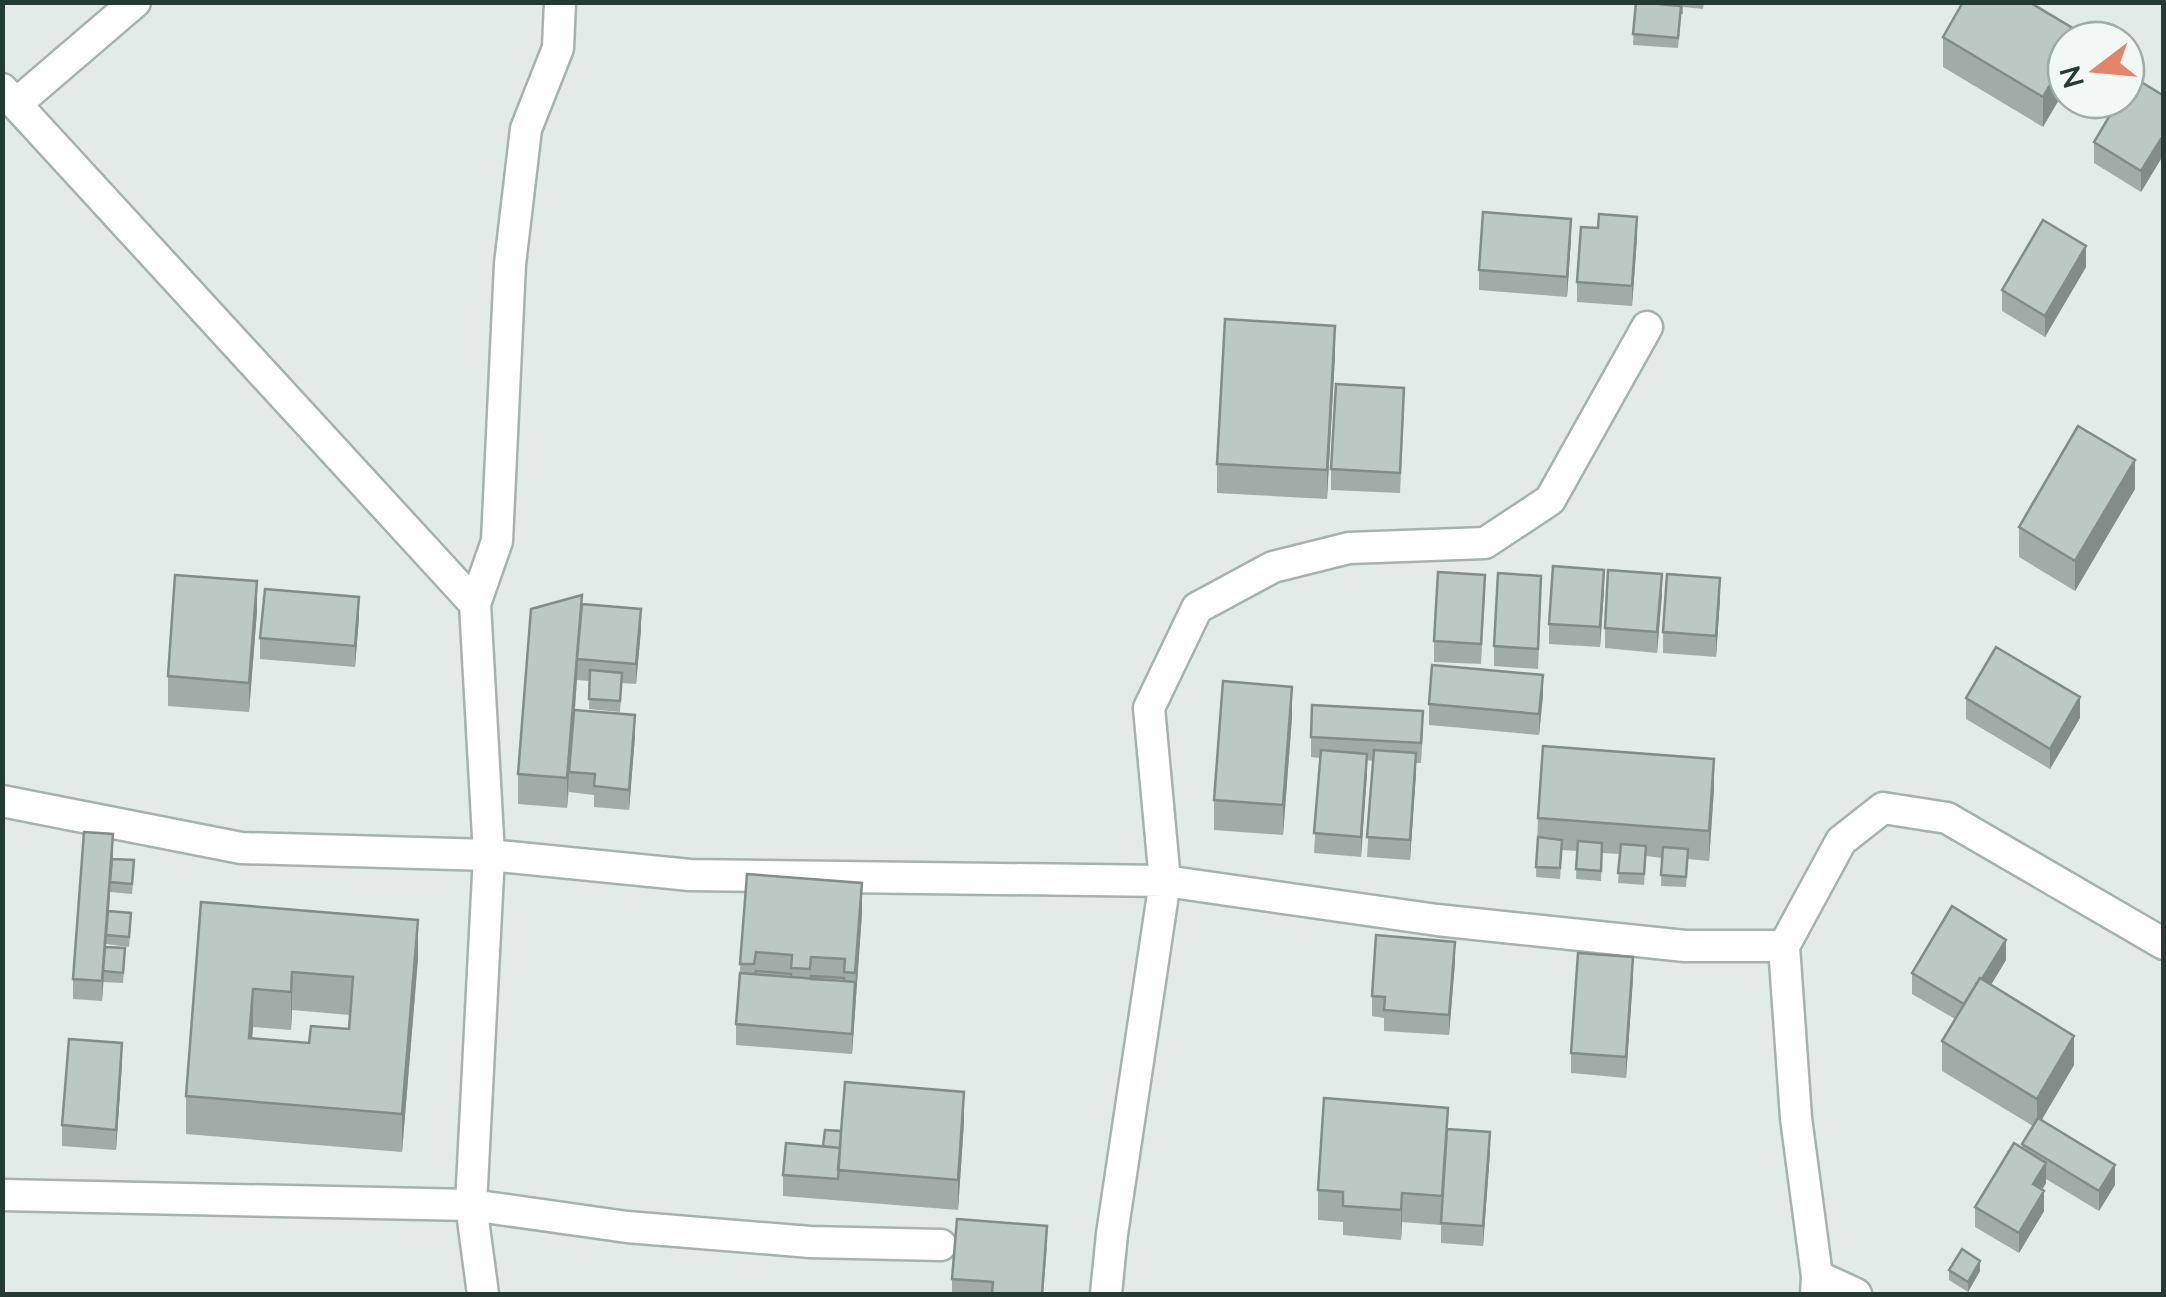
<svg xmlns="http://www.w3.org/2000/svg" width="2166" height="1297" viewBox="0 0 2166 1297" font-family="Lato,sans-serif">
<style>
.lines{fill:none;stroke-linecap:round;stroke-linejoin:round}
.minor-casing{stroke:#a5b2ae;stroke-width:35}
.minor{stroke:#fff;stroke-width:30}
.wall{fill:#a1aca8;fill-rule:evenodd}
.shaded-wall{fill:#838c88}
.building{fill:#bbc8c3;stroke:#838c88;stroke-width:2.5;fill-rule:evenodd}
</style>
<rect width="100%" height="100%" fill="#e2ebe7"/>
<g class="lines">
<!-- minor casing -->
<g class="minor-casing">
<path id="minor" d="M2,89l473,515
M16,104l119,-102
M2,801l239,47 248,7 201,20 475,6 272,39 248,26h99
M2,1195l469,10 156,22 183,15 131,3
M1817,1276l39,18
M483,1294l-12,-89 18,-350 -14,-251 22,-63 13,-277 16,-135 32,-81 2,-46
M1106,1294l6,-60 53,-353 -16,-173 48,-100 76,-41 76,-19 136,-5 65,-43 97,-173
M1816,1294l1,-18 -21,-158 -12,-172 57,-105 42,-33 64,10 217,126"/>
</g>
<!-- minor -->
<use href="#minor" class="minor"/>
</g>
<!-- wall -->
<path class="wall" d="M1635,2h69l-1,7 -20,-2v-3v10h-2l-3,34 -45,-3z
M1943,37l138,3 -38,87 -100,-60z
M2164,96v58l-23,38 -47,-29v-21z
M1598,228l39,10 -5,68 -55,-4v-20z
M1571,239l-4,58 -88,-7v-20z
M2086,267l-41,70 -43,-26v-21z
M1335,355l-8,144 -110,-6v-29z
M1404,409l-4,84 -69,-3v-21z
M2135,489l-60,102 -56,-34v-30z
M1604,590l-4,57 -51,-3v-20z
M1662,594l-5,59 -52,-5v-20z
M1485,595l-4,69 -47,-2v-21z
M1541,597l-3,72 -44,-3v-20z
M1720,599l-4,58 -53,-4v-21z
M582,604l59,26 -5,54 -14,-1 -2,29 -31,-3 1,-28 -13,-1v-2l-2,32 60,26 -6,74 -35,-3v-12l-25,-3v-3l-2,19 -49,-4v-30z
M257,611l-8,101 -81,-6v-30z
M359,617l-4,50 -95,-8v-21z
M1543,695l-4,40 -110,-10v-21z
M1966,698l114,20 -30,51 -84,-50z
M1292,717l-9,118 -69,-5v-30z
M1423,732l-2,31h-5l-6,97 -43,-3 6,-96 -6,-1 -6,97 -47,-4 6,-95 -9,-1v-20z
M1714,789l-5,72 -21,-2 -2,28 -25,-1 1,-28 -16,-2 -2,29 -26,-2 2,-29 -18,-1 -1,28 -25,-2 1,-28 -15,-1 -2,29 -24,-2 2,-59z
M113,859l21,12 -2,23 -22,-2 -1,19 22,13 -2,23 -23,-3v3l19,11 -2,25 -20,-1v-2l-1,21 -29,-2v-20z
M747,874l115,39 -10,141 -116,-9v-21z
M201,902l217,56 -16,194 -216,-18v-38zM292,1010l58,5 -1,14 -40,14 -57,-5 1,-11 38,3z
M2006,960l-15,25 83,80 -33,55 74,65 -16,26 -53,-32v4l-4,7 2,21 -25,42 -44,-26v-20l47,-59v-4l11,-18 -91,-55v-30l13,-22 -43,-25v-21z
M1455,962l-6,73 -65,-4v-13l-12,-2v-20z
M1633,978l-7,100 -55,-5v-20z
M122,1064l-6,86 -54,-4v-21z
M964,1122l-6,88 -175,-14v-21l40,-29 18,-15z
M1448,1129l42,23 -7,94 -42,-3v-18l-39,-3 -1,18 -58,-5v-13l-25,-2v-30z
M1047,1247l-4,47h-91v-15z
M1949,1270l31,1 -12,21 -19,-12z"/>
<!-- shaded-wall -->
<path class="shaded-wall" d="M2066,58v30l-23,39v-30z
M2164,134v20l-23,38v-21z
M1637,217v21l-5,68v-20z
M1571,219v20l-4,58v-20z
M2086,246v21l-41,70v-21z
M1335,326v29l-8,144v-29z
M2135,460v29l-60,102v-30z
M1604,570v20l-4,57v-20z
M1662,574v20l-5,59v-21z
M1720,578v21l-4,58v-21z
M257,581v30l-8,101v-29z
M582,595l-5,83 -7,94h-1l-2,36v-30z
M359,597v20l-4,50v-21z
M641,609v21l-5,54v-20z
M1543,675v20l-4,40v-21z
M1292,687v30l-9,118v-30z
M2080,697v21l-30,51v-20z
M635,715v21l-6,74v-20z
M1416,753v21l-6,86v-20z
M1367,754v21l-6,82v-20z
M1714,759v30l-5,72v-30z
M113,834v20l-11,147v-20z
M862,883v30l-10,141v-20z
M418,920v38l-16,194v-38z
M2006,940v20l-40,66v-20z
M1455,942v20l-6,73v-20z
M1633,957v21l-7,100v-21z
M292,972v38l-1,20v-38z
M253,989v38l-4,49v-38z
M2074,1036v29l-37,63v-29z
M122,1043v21l-6,86v-20z
M964,1092v30l-6,88v-30z
M1490,1132v20l-7,94v-20z
M2046,1163v20l-13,22v-21z
M2115,1165v20l-16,26v-20z
M2044,1191v20l-25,42v-20z
M1402,1193v29l-1,18v-30z
M1980,1261v10l-12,21v-10z"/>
<!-- building -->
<path class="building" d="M1636,2l45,4 -3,32 -45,-4z
M1963,2h66l52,31 -4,7h-11v18l-23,39 -100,-60z
M2133,77l31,19v38l-23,37 -47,-29 25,-42h7v-11z
M1483,212l88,7 -4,58 -88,-7z
M1599,214l38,3 -5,69 -55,-4 4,-55 17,1z
M2043,220l43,26 -41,70 -43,-26z
M1225,319l110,7 -8,144 -110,-6z
M1336,384l68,4 -4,85 -69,-4z
M2078,426l57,34 -60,101 -56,-34z
M1553,566l51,4 -4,57 -51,-3z
M1608,570l54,4 -5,58 -52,-4z
M1438,572l47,3 -4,69 -47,-3z
M1498,573l43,3 -3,73 -44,-3z
M1667,574l53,4 -4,58 -53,-4z
M175,575l82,6 -8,102 -81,-7z
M265,589l94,8 -4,49 -95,-8z
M582,595l-15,183 -49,-4 13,-165z
M582,604l59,5 -5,55 -59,-5z
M1996,647l84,50 -30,52 -84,-51z
M1432,665l111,10 -4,39 -110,-10z
M590,670l32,3 -2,28 -31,-2z
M1223,681l69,6 -9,118 -69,-5z
M1312,705l111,6 -2,32 -110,-6z
M574,710l61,5 -6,75 -35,-4 1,-12 -26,-2z
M1543,746l171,13 -5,72 -171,-13z
M1321,750l46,4 -6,83 -47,-4z
M1374,750l42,3 -6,87 -43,-3z
M84,832l29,2 -11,147 -29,-2z
M1538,837l24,3 -2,28 -24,-1z
M1578,841l24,2 -1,28 -25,-2z
M1621,844l25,2 -2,28 -26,-1z
M1663,847l25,2 -2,28 -25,-2z
M112,859l22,1 -2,24 -22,-2z
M747,874l115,9 -7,90 -11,-1 1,-13 -34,-2 -1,12 -19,-1 1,-13 -36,-3 -2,12h-14z
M201,902l217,18 -16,194 -216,-18zM292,972l61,5 -4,52 -38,-3 -2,17 -60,-5 4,-49 38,3z
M1952,906l54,34 -24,39 -2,-1 -16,26 -52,-31z
M108,911l23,2 -2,24 -23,-2z
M1376,935l79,7 -6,73 -65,-5 1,-13 -13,-1z
M105,947l20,1 -2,25 -20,-2z
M1578,953l55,4 -7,100 -55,-4z
M756,971l35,3v3l-36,-3z
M740,973l115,9 -3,52 -116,-10z
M811,976l33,2v3l-33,-2z
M1980,978l94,58 -37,63 -95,-58z
M69,1039l53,4 -6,87 -54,-5z
M845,1082l119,10 -6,88 -120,-10z
M1324,1098l124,10 -6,88 -40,-3 -1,17 -58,-4v-14l-25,-2z
M2038,1118l77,47 -16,26 -77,-47z
M1447,1129l43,3 -7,94 -42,-3z
M825,1130l16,1 -1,17 -17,-2z
M786,1143l54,5 -2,31 -55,-4z
M2014,1143l32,20 -13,21 11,7 -25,42 -44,-26z
M957,1219l90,7 -5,68h-50l1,-12 -41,-3z
M1962,1249l18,12 -12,21 -19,-12z"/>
<!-- border -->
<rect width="2166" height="1297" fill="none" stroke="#243a34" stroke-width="10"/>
<!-- north arrow -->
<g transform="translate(2096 70) rotate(254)"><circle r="48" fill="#f2f8f5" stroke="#a0aca8" stroke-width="2.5"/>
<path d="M0-8L18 38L0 25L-18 38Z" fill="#e58466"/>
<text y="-15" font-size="28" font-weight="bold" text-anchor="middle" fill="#243a34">N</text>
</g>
</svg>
